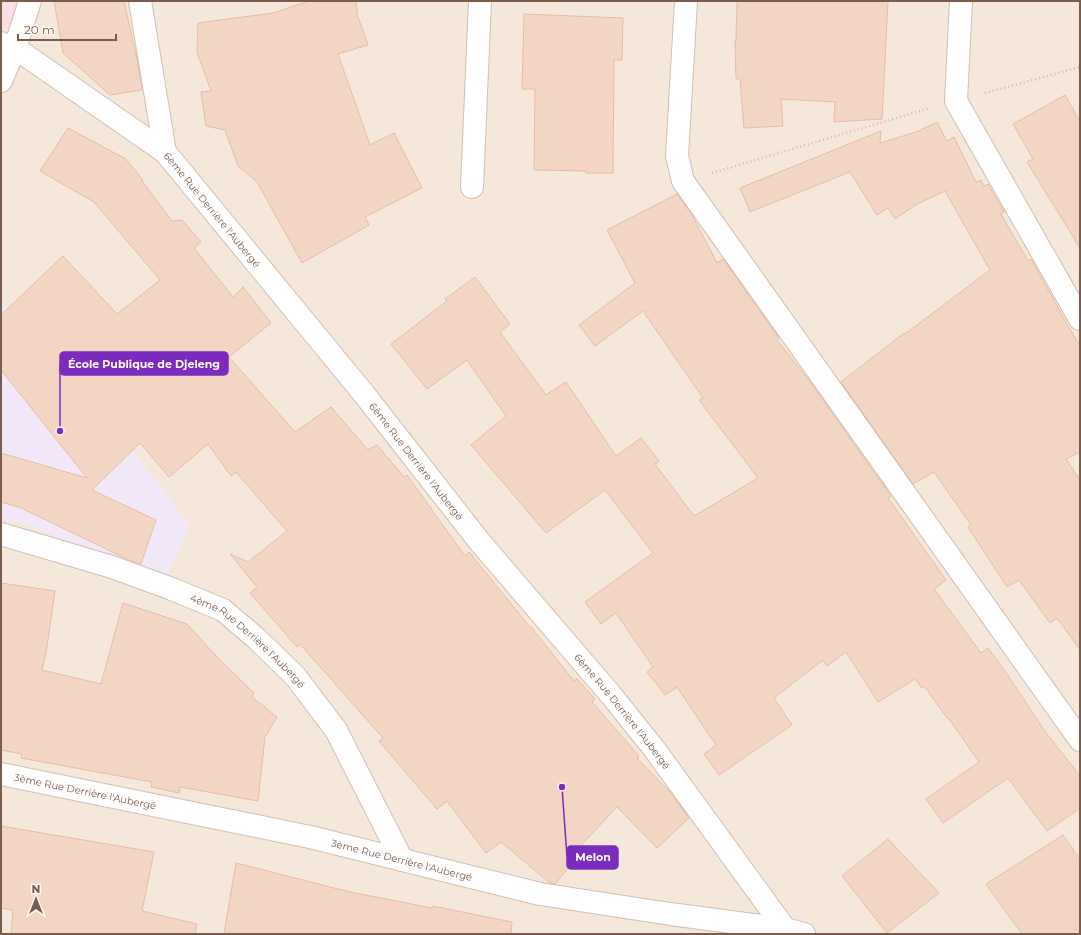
<svg xmlns="http://www.w3.org/2000/svg" width="1081" height="935" viewBox="0 0 1081 935" font-family="Montserrat,sans-serif">
<style>
.residential{fill:#f5e8da}
.education{fill:#f3e8fa}
.medical{fill:#fbdfe3}
.building{fill:#f3d5c3;stroke:#e6bba3}
.lines{fill:none;stroke-linecap:round;stroke-linejoin:round}
.minor-casing{stroke:#d1beb0;stroke-width:24}
.path{stroke:#d9b8a5;stroke-width:2.5;stroke-dasharray:1 3;stroke-linecap:butt}
.minor{stroke:#fff;stroke-width:22}
.labels{text-anchor:middle;stroke-width:3;stroke-linejoin:round;paint-order:stroke}
.street-label{font-size:10px;fill:#7a5c4d;stroke:#fffaf3}
.leader{fill:none;stroke:#7b2cbf;stroke-width:1.5}
.callout-dot{fill:#7b2cbf;stroke:#fffaf3;stroke-width:1.5}
.callout{fill:#7b2cbf;stroke:#7b2cbf;stroke-width:1.5}
.callout-label{font-size:11px;text-anchor:middle;font-weight:bold;fill:#fff}
</style>
<rect width="100%" height="100%" fill="#fdf6ec"/>
<!-- residential -->
<path class="residential" d="M1,1h1079v933h-1079z"/>
<!-- education -->
<path class="education" d="M1,300l52,44 137,182 -25,55 -138,-56 -26,-7z"/>
<!-- medical -->
<path class="medical" d="M1,1h24l-10,31 -14,-5z"/>
<!-- building -->
<path class="building" d="M54,1h70l13,58 5,31 -32,5 -47,-42z
M309,1h47l2,16 10,28 -30,9 32,91 24,-12 28,55 -57,29 4,8 -67,38 -45,-81 -19,-16 -13,-36 -19,-4 -5,-34 10,-1 -14,-39 1,-29 75,-10z
M737,1h151l-6,118 -48,3 1,-20 -54,-3 2,27 -39,2 -4,-49h-4l-1,-39h1z
M524,14l99,4 -1,42h-8l-1,113h-27v-2l-52,-1 1,-81h-13z
M1065,95l15,27v126l-53,-86 6,-3 -20,-35z
M937,122l10,19 7,-4 22,45 5,-2 3,6 4,-2 16,28 -3,2 27,47 3,-2 30,54v1l19,32v106l-14,7 14,21v170l-23,-32 -7,5 -31,-43 -12,7 -39,-60 3,-2 -37,-53 -21,12 -72,-102 63,-49 1,1 85,-64 -45,-79 -28,13 -22,15 -7,-11 -11,7 -27,-43 -100,40 -10,-24 141,-57 -1,12 36,-11z
M68,128l58,31 17,21 -1,1 30,40 10,-1 19,22 -7,6 39,49 10,-10 28,36 -42,34 66,75 36,-25 37,43 9,-5 27,32 3,-2 58,81 4,-4 61,75h1l43,54 3,-2 18,20 -3,3 47,54 -2,2 32,33 20,27 -32,30 -40,-41 -46,49 4,4 -20,24 -5,-1 -49,-41 -15,11 -39,-52 -10,8 -58,-68 4,-3 -83,-94 -3,3 -47,-54 7,-6 -27,-33 18,8 39,-31 -51,-59 -5,4 -23,-32 -39,33 -29,-34 -48,47 64,30 -15,44 -12,-4 -108,-52 -20,-6v-49l86,25 -86,-108v-55l62,-59 54,58 43,-34 -66,-78 -54,-31z
M677,194l15,21 25,48 6,-4 56,79 -2,2 31,39 83,117 -3,2 58,82 -12,9 47,64 7,-5 21,29 35,53 36,46v32l-33,23 -39,-53 -65,45 -17,-24 53,-37 -30,-43h-1l-24,-33 -2,2 -7,-9 -37,23 -32,-50 -19,14 -4,-6 -49,38 18,27 -73,50 -15,-21 12,-9 -39,-58 -12,8 -18,-23 6,-5 -37,-54 -15,11 -16,-22 68,-49 -48,-63 -59,43 -75,-88 35,-29 -39,-56 -40,29 -36,-45 56,-43 -2,-2 30,-22 35,47 -10,8 46,63 20,-13 50,74 25,-18 18,23 -4,3 39,52 64,-38 -59,-78 4,-2 -60,-87 -48,35 -16,-21 56,-42 -28,-53z
M1,583l54,8 -9,62 -4,17 59,14 22,-81 64,21 29,32 38,37 -2,4 25,20 -12,20 -7,64 -78,-14 -1,6 -28,-6 1,-5 -131,-24 1,-4 -21,-4z
M1,826l153,26 -12,59 55,13 -2,10h-184l2,-24 -12,-2z
M1063,835l17,24v75h-58l-36,-50z
M888,839l51,54 -52,40 -45,-57z
M236,863l114,29 82,16 1,-2 79,16 -1,12h-287z"/>
<g class="lines">
<!-- minor casing -->
<g class="minor-casing">
<g id="minor">
<path d="M140,1l25,151"/>
<path d="M686,1l-9,155 6,25 397,559"/>
<path d="M961,1l-5,100 124,218"/>
<path id="s1" d="M1,43l14,5 150,104 199,242 115,147 132,154 44,55 130,179"/>
<path d="M1,81l14,-33 15,-47"/>
<path d="M472,187l8,-186"/>
<path id="s2" d="M1,534l111,33 60,22 51,21 34,29 38,37 41,54 66,130"/>
<path id="s3" d="M1,774l309,63 230,57 130,20 115,15 19,5"/>
</g>
</g>
<!-- path -->
<path class="path" d="M985,93l95,-26
M712,173l218,-65"/>
<!-- minor -->
<use href="#minor" class="minor"/>
</g>
<g class="labels">
<!-- street labels -->
<g class="street-label">
<text dy="4" stroke="none"><textPath href="#s1" startOffset="272">6ème Rue Derrière l'Aubergé</textPath></text>
<text dy="4" stroke="none"><textPath href="#s1" startOffset="596">6ème Rue Derrière l'Aubergé</textPath></text>
<text dy="4" stroke="none"><textPath href="#s2" startOffset="273">4ème Rue Derrière l'Aubergé</textPath></text>
<text dy="4" stroke="none"><textPath href="#s1" startOffset="920">6ème Rue Derrière l'Aubergé</textPath></text>
<text dy="4" stroke="none"><textPath href="#s3" startOffset="86">3ème Rue Derrière l'Aubergé</textPath></text>
<text dy="4" stroke="none"><textPath href="#s3" startOffset="410">3ème Rue Derrière l'Aubergé</textPath></text>
</g>
</g>
<!-- callouts -->
<path class="leader" d="M60 431L60 364M562 787L567 857"/>
<g class="callout-dot">
<circle cx="60" cy="431" r="4"/>
<circle cx="562" cy="787" r="4"/>
</g>
<g class="callout">
<rect x="60" y="352" width="168" height="23" rx="4"/>
<rect x="567" y="846" width="51" height="23" rx="4"/>
</g>
<g class="callout-label">
<text x="144" y="368">École Publique de Djeleng</text>
<text x="593" y="861">Melon</text>
</g>
<!-- border -->
<rect width="1081" height="935" fill="none" stroke="#7a5c4d" stroke-width="4"/>
<!-- north arrow -->
<g transform="translate(36 899)" stroke="#fffaf3" stroke-width="3" paint-order="stroke">
<path d="M0-3L7 15L0 10L-7 15Z" fill="#7a5c4d"/>
<text y="-6" font-size="11" font-weight="bold" text-anchor="middle" fill="#7a5c4d">N</text>
</g>
<!-- scale -->
<path d="M18 34v6h98v-6" fill="none" stroke="#7a5c4d" stroke-width="2"/>
<text x="24" y="34" font-size="12" fill="#7a5c4d" stroke="#fffaf3" stroke-width="3" paint-order="stroke">20 m</text>
</svg>
